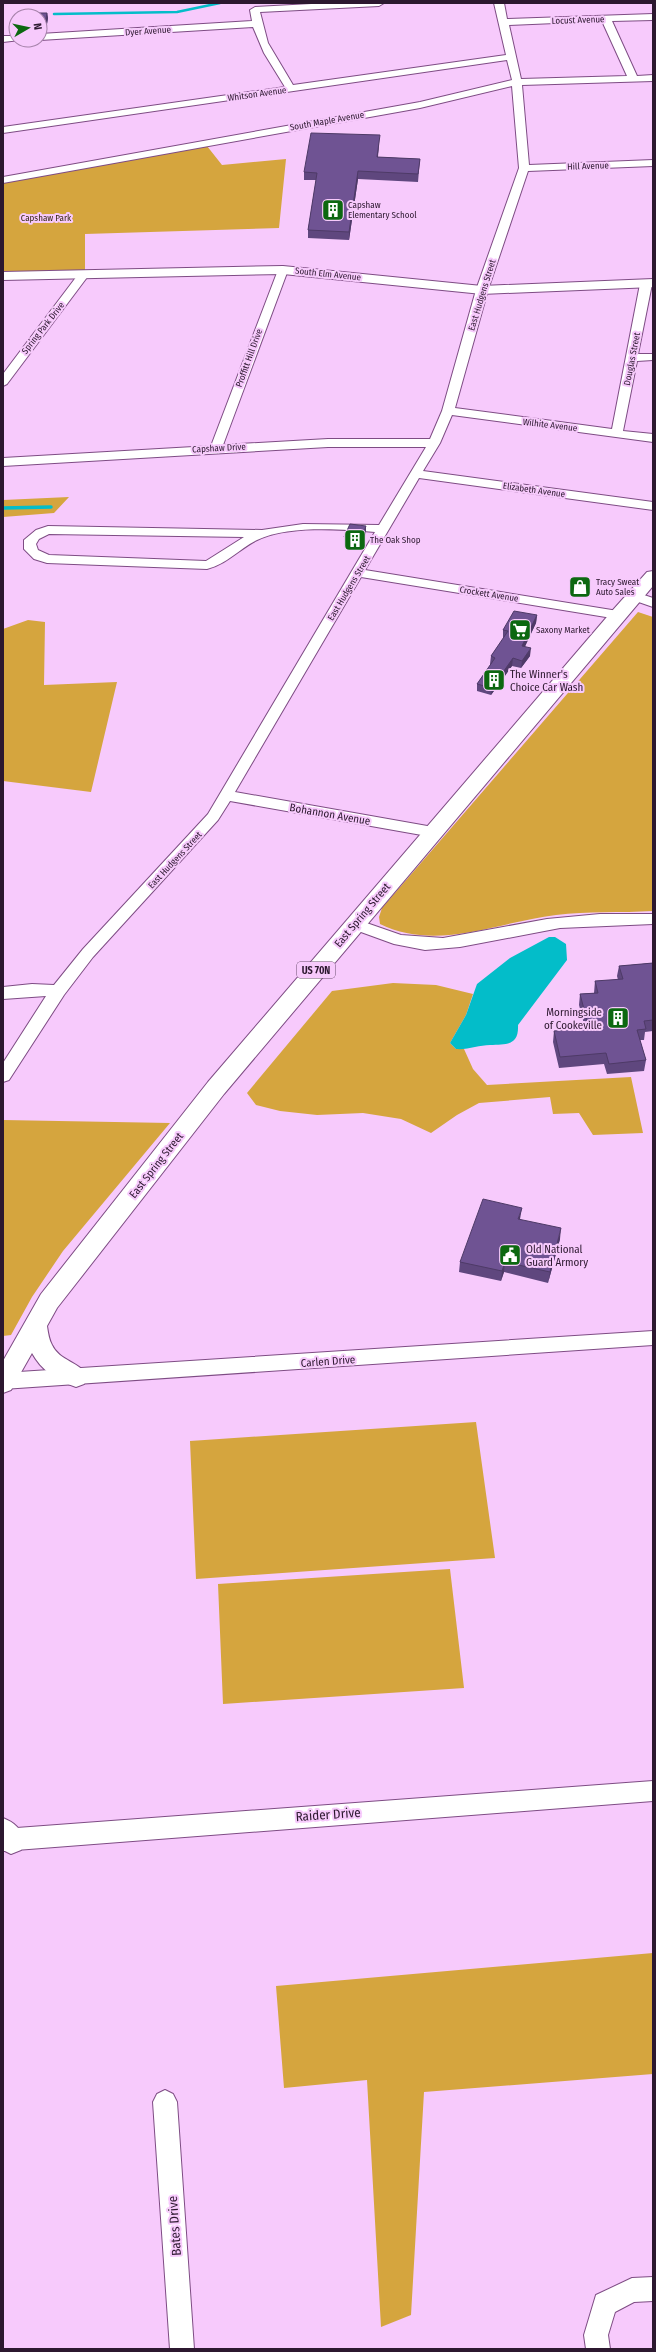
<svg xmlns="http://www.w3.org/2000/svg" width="656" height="2352" viewBox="0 0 656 2352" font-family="'Fira Sans Condensed',sans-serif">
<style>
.green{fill:#d5a53e}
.water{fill:#03bdc9}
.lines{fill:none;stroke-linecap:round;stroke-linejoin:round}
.stream-far1{stroke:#03bdc9;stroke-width:2.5}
.stream{stroke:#03bdc9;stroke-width:3.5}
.street-casing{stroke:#7e4c84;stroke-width:2}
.secondary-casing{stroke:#7e4c84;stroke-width:2}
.primary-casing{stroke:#7e4c84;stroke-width:2}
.street{fill:#fff;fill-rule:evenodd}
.secondary{fill:#fff;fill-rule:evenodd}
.primary{fill:#fff;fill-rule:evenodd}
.wall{fill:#5f477e}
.shaded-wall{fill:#4e3a67}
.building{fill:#6f5393;stroke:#4e3a67}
.labels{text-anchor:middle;stroke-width:4;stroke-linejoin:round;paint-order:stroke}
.far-street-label{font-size:9px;fill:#2c182f;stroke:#f7cafc}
.far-poi-label{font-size:9px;fill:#2c182f;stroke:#f7cafc;text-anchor:start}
.far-park-label{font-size:9px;fill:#362b17;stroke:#f7cafc}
.shield{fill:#f7cafc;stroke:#694d6c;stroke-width:1}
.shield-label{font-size:10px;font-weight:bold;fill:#2c182f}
.poi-label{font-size:11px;fill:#2c182f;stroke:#f7cafc;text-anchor:start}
.street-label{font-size:11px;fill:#2c182f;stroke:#f7cafc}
.near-street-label{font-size:13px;fill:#2c182f;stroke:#f7cafc}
</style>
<rect width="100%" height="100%" fill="#f7cafc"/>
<!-- green -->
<path class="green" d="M207,146l15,19 64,-6 -7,69 -194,6v36l-82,3v-91z
M69,497l-15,16 -51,4v-17z
M638,612l15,5v294c-32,2 -65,0 -97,4 -59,7 -119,37 -176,9l-1,-7 3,-9z
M28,620l17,2 -1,63 73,-3 -26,110 -88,-11v-152z
M393,983l43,2 37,9 -7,21 -16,28 6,6h8l9,20 14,16 144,-8 12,56 -50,2 -14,-22 -26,1 -3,-17 -71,6 -22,12 -26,18 -30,-14 -38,-6 -46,2 -37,-4 -24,-6 -9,-12 85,-102z
M3,1120l167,3 -107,128 -31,46 -21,38 -8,1z
M476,1422l19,136 -299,21 -6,-138z
M450,1569l14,119 -241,16 -5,-120z
M653,1953v121l-229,18 -13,223 -30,12 -14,-247 -83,8 -8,-102z"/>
<!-- water -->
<path class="water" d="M549,937h6l11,7 1,16 -49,65c1,21 -12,19 -28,20 -11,0 -22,5 -34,4l-6,-6 16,-28 11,-31 33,-26z"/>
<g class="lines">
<!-- stream-far1 -->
<path class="stream-far1" d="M54,14l123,-2 43,-9"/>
<!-- stream -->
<path class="stream" d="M3,508l48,-1"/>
<!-- street casing -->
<g class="street-casing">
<path id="street" d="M330,3h54l-5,3 -119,6 8,31 25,42 213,-30 -12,-52h10l3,16 146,-5v6l-41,1 25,55 16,-1v6l-131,4 7,80 124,-5v6l-125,5 -40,119 -33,118 157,21 28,-145 6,-3 6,3 -14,70h15v6l-16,1 -14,70 30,3v8l-201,-27 -12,28 -17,28 230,31v8l-234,-32 -54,92 253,41 7,4 -7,4 -257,-42 -126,215 198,35 5,2 2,3 -2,3 -5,2 -203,-36 -12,19 -125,137 -29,38 -55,85 -6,2v-19l43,-67 -43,3v-12l29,-3 22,1 29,-36 125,-135 167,-282c-34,-3 -87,-7 -118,8 -18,9 -30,24 -50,29l-160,-6 -13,-4 -10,-10v-9l12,-10 12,-4 214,4 41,-6 76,1 47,-78h-98l-325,19v-8l208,-12 67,-176 5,-3 5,3 -65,175 105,-6h102l12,-28 34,-121 43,-122 -7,-82 -92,22 -417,75v-6l417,-75 92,-22 -5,-20 -504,73v-6l282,-40 -21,-34 -11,-26 -213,13v-6l212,-13 -2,-11 5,-3zM602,21l25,55 -106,3 -12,-54zM49,534l195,3 -38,24 -157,-6 -11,-5 -2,-6 3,-5z
M3,36h13v4h4l-17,2z
M84,271l4,1v4l-81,108 -4,2v-12l77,-102z
M635,592l18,6v9l-23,-8 -2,-3z
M600,914h53v10l-93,4 -100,19 -35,3 -31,-6 -44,-16 -3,-4 3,-4 5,-1 46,16 42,3 104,-19z
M653,1331v14l-650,44v-16z
M653,1781v20l-650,50v-22z
M165,2090l8,4 4,8 17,247h-24l-17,-247 4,-8z
M653,2277v24l-19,1 -19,10 -7,23 2,14h-24l-2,-14 12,-40 36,-17z"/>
</g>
<!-- secondary casing -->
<g class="secondary-casing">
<path id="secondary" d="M283,266l199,20 171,-7v8l-171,7 -199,-20 -280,6v-8z"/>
</g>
<!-- primary casing -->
<g class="primary-casing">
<path id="primary" d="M653,571v15l-429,508 -167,214 -10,18c1,7 2,14 5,19 7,16 29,17 36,32l-4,7 -8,3c-18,-6 -35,-17 -44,-34l-21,37 -8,3v-32l38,-67 167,-212 404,-471 35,-39z
M3,1818c12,5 17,10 22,22l-4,10 -10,4 -8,-4z"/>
</g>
<!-- street -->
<use href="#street" class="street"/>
<!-- secondary -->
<use href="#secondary" class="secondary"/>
<!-- primary -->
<use href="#primary" class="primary"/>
</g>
<!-- wall -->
<path class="wall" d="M47,13l1,5 -2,12h-6v-14z
M379,143l-1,14 42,2 -2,23 -60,-3 -9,61 -41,-2v-8l8,-50h-12v-8z
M366,534l-5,14 -17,-3v-8z
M537,615l-1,8 -11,23 5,10 -9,12 -9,-2 -21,29 -14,-4v-7l14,-20h-1l1,-8 13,-18h-1v-8z
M653,963v68l-8,1 -1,8h-4l6,20 -2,11 -37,3 -3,-10 -45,4 -6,-26 1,-11 31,-3 -6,-23 1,-11 14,-1 1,-12 23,-1 -1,-4 2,-10z
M520,1220l40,19 -12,44 -44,-11 -3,9 -42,-9 1,-10z"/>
<!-- shaded-wall -->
<path class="shaded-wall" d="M47,13l1,5 -2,12 -1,-5z
M380,135l-1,8 -2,22v-8z
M358,171v8l-9,61v-8z
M366,526v8l-5,14v-9z
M537,615l-1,8 -14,30v-7z
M531,648l-1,8 -9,12 1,-7z
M513,658l-1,8 -21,29 1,-7z
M522,1208l-2,11 -3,11 1,-11z
M561,1228l-1,11 -12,44 2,-11z
M505,1262l-1,10 -3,9 1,-10z"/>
<!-- building -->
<path class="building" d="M27,13h20l-2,12h-5v-9h-13z
M311,133l69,2 -3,22 43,2 -2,15 -60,-3 -9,61 -41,-2 9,-57 -13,-1z
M350,524l16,2 -5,13 -17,-2z
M514,611l23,4 -15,31 9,2 -9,13 -9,-3 -21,30 -15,-4 18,-26 -4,-2 17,-25 -5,-1z
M653,963v57l-9,1 2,8 -9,1 9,30 -37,4 -3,-11 -46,4 -6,-26 35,-3 -9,-34 18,-1 -3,-12 28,-2 -4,-13z
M483,1199l39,9 -4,11 43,9 -11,44 -45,-10 -3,9 -42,-9z"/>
<!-- icons -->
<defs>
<g id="building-square" transform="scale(1.15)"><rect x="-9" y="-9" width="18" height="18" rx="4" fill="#0c6810" stroke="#f7cafc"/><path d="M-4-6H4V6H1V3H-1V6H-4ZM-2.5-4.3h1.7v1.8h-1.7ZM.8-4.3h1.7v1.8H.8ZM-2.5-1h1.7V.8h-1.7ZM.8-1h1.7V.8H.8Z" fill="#fff"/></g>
<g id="shop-square" transform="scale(1.15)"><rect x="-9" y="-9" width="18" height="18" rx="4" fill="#0c6810" stroke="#f7cafc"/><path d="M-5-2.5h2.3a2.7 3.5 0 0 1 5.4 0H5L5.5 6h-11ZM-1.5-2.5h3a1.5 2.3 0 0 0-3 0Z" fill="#fff"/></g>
<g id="supermarket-square" transform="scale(1.15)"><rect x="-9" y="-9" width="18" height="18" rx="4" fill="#0c6810" stroke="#f7cafc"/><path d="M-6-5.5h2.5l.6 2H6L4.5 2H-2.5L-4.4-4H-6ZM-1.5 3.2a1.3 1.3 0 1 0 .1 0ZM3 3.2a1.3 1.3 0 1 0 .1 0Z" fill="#fff"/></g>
<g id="civic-square" transform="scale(1.15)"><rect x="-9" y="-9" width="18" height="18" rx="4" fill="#0c6810" stroke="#f7cafc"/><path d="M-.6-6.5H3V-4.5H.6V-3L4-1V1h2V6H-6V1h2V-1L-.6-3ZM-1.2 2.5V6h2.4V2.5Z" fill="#fff"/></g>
</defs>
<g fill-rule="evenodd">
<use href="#building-square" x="333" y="210"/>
<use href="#building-square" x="355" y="540"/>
<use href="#shop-square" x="580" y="587"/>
<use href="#supermarket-square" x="520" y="630"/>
<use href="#building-square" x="494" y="680"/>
<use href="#building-square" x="618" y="1018"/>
<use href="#civic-square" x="510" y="1255"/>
</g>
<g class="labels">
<!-- far-street labels -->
<g class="far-street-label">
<text transform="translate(578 20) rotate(-2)" y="3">Locust Avenue</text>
<text transform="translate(148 31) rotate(-4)" y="3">Dyer Avenue</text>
<text transform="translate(257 94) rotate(-8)" y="3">Whitson Avenue</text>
<text transform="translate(327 121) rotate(-10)" y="3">South Maple Avenue</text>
<text transform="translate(588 166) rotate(-2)" y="3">Hill Avenue</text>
<text transform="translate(328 274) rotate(6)" y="3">South Elm Avenue</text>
<text transform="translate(482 295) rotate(-73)" y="3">East Hudgens Street</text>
<text transform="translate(43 328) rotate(-52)" y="3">Spring Park Drive</text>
<text transform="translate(249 358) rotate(-70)" y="3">Proffitt Hill Drive</text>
<text transform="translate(632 359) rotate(-79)" y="3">Douglas Street</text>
<text transform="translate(550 425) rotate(7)" y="3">Wilhite Avenue</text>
<text transform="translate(219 448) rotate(-3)" y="3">Capshaw Drive</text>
<text transform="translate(534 490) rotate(8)" y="3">Elizabeth Avenue</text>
<text transform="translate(349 588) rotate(-59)" y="3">East Hudgens Street</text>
<text transform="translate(489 594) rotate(9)" y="3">Crockett Avenue</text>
<text transform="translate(175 860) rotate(-47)" y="3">East Hudgens Street</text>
</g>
<!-- far-poi labels -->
<g class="far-poi-label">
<text x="348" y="208">Capshaw<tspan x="348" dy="10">Elementary School</tspan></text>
<text x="370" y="543">The Oak Shop</text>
<text x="596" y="585">Tracy Sweat<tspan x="596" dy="10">Auto Sales</tspan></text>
<text x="536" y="633">Saxony Market</text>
</g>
<!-- far-park labels -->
<g class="far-park-label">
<text x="46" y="221">Capshaw Park</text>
</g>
<!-- shield labels -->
<rect class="shield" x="297" y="962" width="38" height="16" rx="3"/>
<g class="shield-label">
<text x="316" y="974">US 70N</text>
</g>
<!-- poi labels -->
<g class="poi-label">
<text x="510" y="678">The Winner's<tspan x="510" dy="13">Choice Car Wash</tspan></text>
<text x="602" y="1016" text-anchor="end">Morningside<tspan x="602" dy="13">of Cookeville</tspan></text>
<text x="526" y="1253">Old National<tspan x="526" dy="13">Guard Armory</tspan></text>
</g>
<!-- street labels -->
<g class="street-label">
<text transform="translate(330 814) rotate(10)" y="4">Bohannon Avenue</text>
<text transform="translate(362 915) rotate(-50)" y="4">East Spring Street</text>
<text transform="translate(156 1165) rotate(-52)" y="4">East Spring Street</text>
<text transform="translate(328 1361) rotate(-4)" y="4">Carlen Drive</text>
</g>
<!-- near-street labels -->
<g class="near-street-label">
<text transform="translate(328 1814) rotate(-4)" y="5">Raider Drive</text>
<text transform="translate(174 2226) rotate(-94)" y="5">Bates Drive</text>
</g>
</g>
<!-- border -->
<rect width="656" height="2352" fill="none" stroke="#2c182f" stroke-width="8"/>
<!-- north arrow -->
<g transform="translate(28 28) rotate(81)"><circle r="19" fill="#f7cafc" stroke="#a683aa"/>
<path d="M0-3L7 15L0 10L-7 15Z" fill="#0c6810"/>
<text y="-6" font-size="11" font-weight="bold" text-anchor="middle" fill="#2c182f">N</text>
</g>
</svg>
